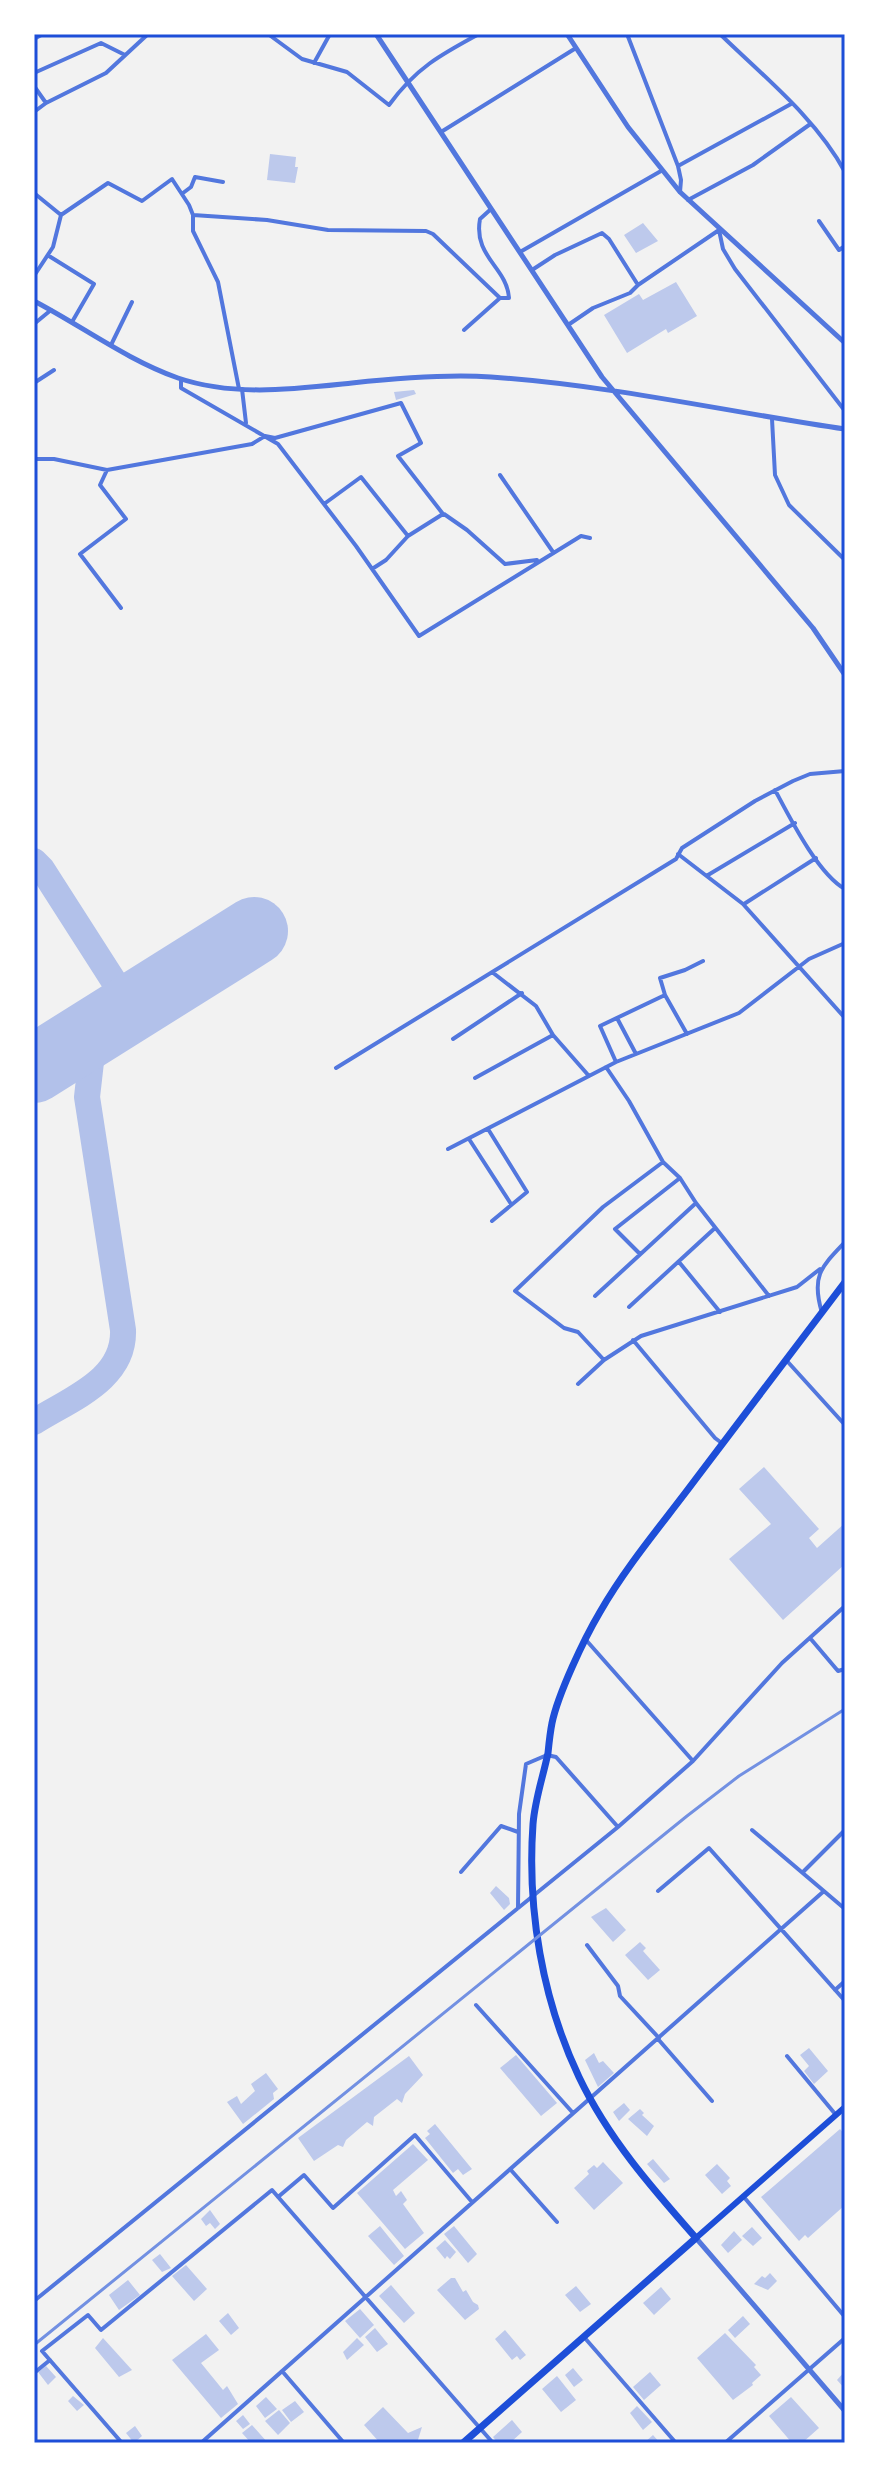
<svg xmlns="http://www.w3.org/2000/svg" width="879" height="2477" viewBox="0 0 879 2477" font-family="'Fira Sans Condensed',sans-serif">
<style>
.lines{fill:none;stroke-linecap:round;stroke-linejoin:round}
.taxiway{stroke:#b2c1ea;stroke-width:26}
.runway{stroke:#b2c1ea;stroke-width:68}
.building{fill:#bdc9ec}
.minor{stroke:#5277de;stroke-width:4}
.tertiary{stroke:#5277de;stroke-width:5}
.secondary{stroke:#1d4ed8;stroke-width:6}
.primary{stroke:#1d4ed8;stroke-width:7}
.rail{stroke:#7290e2;stroke-width:3}
.neatline{fill:none;stroke:#1d4ed8;stroke-width:3}
</style>
<rect width="100%" height="100%" fill="#f2f2f2"/>
<g class="lines">
<!-- taxiway -->
<path class="taxiway" d="M34,861l8,8 89,139
M34,1422c36,-23 91,-42 89,-92l-36,-233 5,-44 12,-28"/>
<!-- runway -->
<path class="runway" d="M34,1069l220,-138"/>
</g>
<!-- building -->
<path class="building" d="M270,154l26,3 -1,10h3l-3,16 -28,-3z
M643,223l15,18 -22,12 -12,-18z
M676,282l21,34 -29,17 -2,-4 -39,24 -23,-38 35,-21 4,6z
M414,390l2,4 -20,6 -2,-8z
M764,1467l55,62 -10,9 8,10 28,-25v41l-62,56 -54,-61 42,-35 -32,-35z
M496,1886l13,12 1,6 -6,6 -14,-17z
M606,1908l20,22 -13,12 -22,-25z
M640,1942l6,6 -3,3 17,19 -12,10 -23,-25z
M809,2048l19,23 -14,13 -10,-13 5,-5 -9,-11z
M594,2053l5,10 4,-2 11,12 -16,14 -13,-27z
M516,2055l41,48 -16,13 -41,-48z
M409,2056l14,19 -18,19 -3,9 -5,-4 -23,18 -1,9 -6,-4 -21,18 -3,7 -5,-2 -24,16 -16,-23z
M266,2073l12,16 -5,4 1,6 -31,25 -16,-22 10,-6 4,8 14,-13 -4,-7z
M624,2103l6,7 -11,11 -6,-9z
M640,2109l4,4 -2,2 12,11 -7,10 -19,-17z
M435,2124l37,45 -9,6 -5,-6 -5,4 -28,-35 5,-4 -3,-3z
M840,2129l5,6v70l-37,33 -3,-3 -6,6 -38,-44z
M413,2144l15,16 -35,30 3,6 5,-5 6,9 -4,4 21,29 -19,16 -48,-56z
M653,2159l17,20 -6,4 -17,-19z
M603,2162l20,21 -29,27 -20,-22 15,-14 -2,-3 7,-6 3,3z
M717,2164l13,14 -3,3 4,5 -9,8 -17,-19z
M210,2210l10,14 -5,5 -5,-6 -4,3 -5,-7z
M380,2226l24,30 -10,9 -26,-29z
M454,2226l23,28 -9,9 -24,-29z
M752,2227l10,11 -9,8 -11,-10z
M734,2231l8,9 -14,13 -7,-8z
M445,2240l11,12 -6,7 -3,-3 -2,3 -9,-11z
M160,2254l11,14 -9,4 -10,-12z
M186,2265l21,24 -13,12 -22,-25z
M770,2273l7,8 -9,9 -14,-6 8,-8 3,2z
M451,2278h4l8,14 3,-2 7,12 5,3 1,4 -14,11 -28,-30z
M128,2280l12,15 -21,15 -10,-15z
M391,2285l24,28 -11,10 -25,-27z
M576,2286l15,18 -11,8 -15,-17z
M661,2287l10,12 -17,16 -11,-12z
M360,2309l14,16 -14,13 -15,-17z
M228,2313l11,15 -8,7 -12,-14z
M743,2316l7,8 -15,14 -7,-8z
M375,2328l13,16 -11,8 -12,-15z
M505,2330l21,25 -6,5 -3,-4 -5,4 -17,-21z
M725,2333l31,32 -2,2 7,8 -9,8 1,2 -20,15 -36,-42z
M206,2334l13,16 -18,13 22,27 4,-4 11,18 -17,14 -49,-58z
M103,2338l29,32 -13,7 -24,-29z
M357,2338l7,7 -17,15 -4,-8z
M46,2366l10,11 -8,8 -10,-13z
M573,2368l10,12 -9,7 -9,-12z
M845,2371v18l-8,-9z
M650,2372l11,13 -17,15 -11,-13z
M557,2376l19,24 -15,12 -19,-23z
M73,2396l11,9 -7,6 -9,-10z
M266,2397l11,12 -12,9 -9,-12z
M791,2397l28,31 -17,15h-10l-23,-27z
M295,2401l9,11 -13,10 -9,-12z
M637,2406l15,16 -9,8 -13,-17z
M383,2407l25,26 14,-6 -5,16h-37l-16,-18z
M279,2410l11,13 -12,12 -13,-14z
M243,2415l7,9 -7,5 -7,-8z
M512,2420l10,12 -12,11h-12l-5,-6z
M252,2425l16,18h-17l-9,-10z
M135,2426l7,10 -8,7 -8,-10z
M653,2435l7,8h-16z"/>
<g class="lines">
<!-- minor -->
<path class="minor" d="M268,34l34,25 45,13 42,33c27,-37 51,-50 90,-71
M627,34l51,132 3,14 -1,12
M720,34c43,42 96,84 125,138
M34,39l9,-5
M314,63l16,-29
M34,73l67,-30 24,12
M34,86l12,17
M34,112l12,-9 60,-30 41,-38
M441,132l135,-84
M678,166l113,-62
M34,193l27,22 47,-32 34,18 30,-22 17,26 4,10v16l25,51 21,107
M183,193l8,-6 4,-10 28,5
M688,200l65,-35 56,-40
M193,215l74,5 61,10 98,1 7,3 67,64h9c-2,-31 -36,-41 -29,-79l11,-10
M819,221l20,29 6,-4
M520,252l141,-81
M49,256l45,28 -22,38
M532,270l23,-15 47,-22 7,6 29,46 81,-55 4,19 12,20 110,142
M34,276l19,-29 8,-32
M34,324l17,-14
M568,325l25,-17 37,-15 8,-8
M464,330l36,-32
M111,345l21,-43
M181,379v9l97,56 78,102 63,90 162,-100 9,2
M34,383l20,-13
M242,389l4,34
M772,419l3,56 14,30 56,55
M34,459h20l53,11 145,-26 13,-8 10,2 126,-35 20,40 -23,13 45,58 -35,22 -22,24 -14,9
M107,470l-7,15 26,34 -46,35 41,54
M500,475l53,77
M324,504l37,-27 47,59
M444,514l23,16 38,34 32,-4
M775,790c15,28 43,84 70,99
M678,854l65,50 102,114
M708,875l87,-52
M744,904l72,-46
M492,972l44,34 17,29 36,41
M617,1018l19,36
M687,1034l-22,-39 -5,-17 25,-8 18,-9
M453,1039l69,-46
M616,1062l-16,-36 65,-31
M606,1067l23,34 34,61 17,16 16,25 73,93
M336,1068l340,-209 6,-11 73,-47 38,-20 17,-7 35,-3
M475,1078l78,-43
M488,1129l39,63 -35,29
M469,1139l42,65
M448,1149l168,-87 123,-49 70,-54 36,-16
M640,1254l-25,-25 65,-51
M679,1262l41,50
M595,1296l101,-93
M629,1307l86,-79
M822,1313c-11,-37 -1,-46 23,-71
M633,1340l82,98 8,6
M604,1360l-26,-28 -14,-4 -49,-37 88,-84 60,-45
M787,1361l58,64
M578,1384l26,-24 37,-24 156,-49 23,-18
M810,1638l28,33 7,-2
M586,1640l107,121
M752,1830l93,79
M461,1872l40,-46 17,6
M803,1872l42,-42
M658,1891l51,-43 136,153
M518,1908l1,-94 7,-50 21,-9 9,2 62,70
M587,1945l31,41 2,10 39,42
M835,1990l10,-9
M476,2005l97,108
M658,2039l54,62
M787,2056l49,59
M510,2169l47,53
M743,2196l102,121
M278,2197l26,-22 29,33 82,-73 57,67
M34,2301l584,-474 75,-66 89,-98 63,-57
M584,2337l92,106
M282,2371l62,72
M34,2373l16,-13
M122,2443l-80,-92 46,-36 13,15 171,-140 221,253
M201,2443l623,-552
M725,2443l120,-105"/>
<!-- tertiary -->
<path class="tertiary" d="M376,34l226,343 211,251 32,47
M567,34l61,93 52,65 165,151
M34,301c48,25 93,59 144,77 56,19 117,11 174,5 46,-5 93,-9 139,-6 119,8 237,35 354,52
M696,2238l149,173"/>
<!-- secondary -->
<path class="secondary" d="M696,2238l149,-131"/>
<!-- primary -->
<path class="primary" d="M463,2443l233,-205c-44,-50 -88,-100 -117,-161 -37,-78 -52,-168 -46,-253 2,-25 10,-47 15,-71 1,-10 2,-20 4,-30 6,-29 32,-84 48,-111 27,-47 63,-89 95,-132 50,-66 100,-132 150,-198"/>
<!-- rail -->
<path class="rail" d="M34,2345l653,-529 52,-40 106,-67"/>
</g>
<!-- border -->
<rect width="879" height="2477" fill="none" stroke="#ffffff" stroke-width="72"/>
<rect x="36" y="36" width="807" height="2405" class="neatline"/>
</svg>
